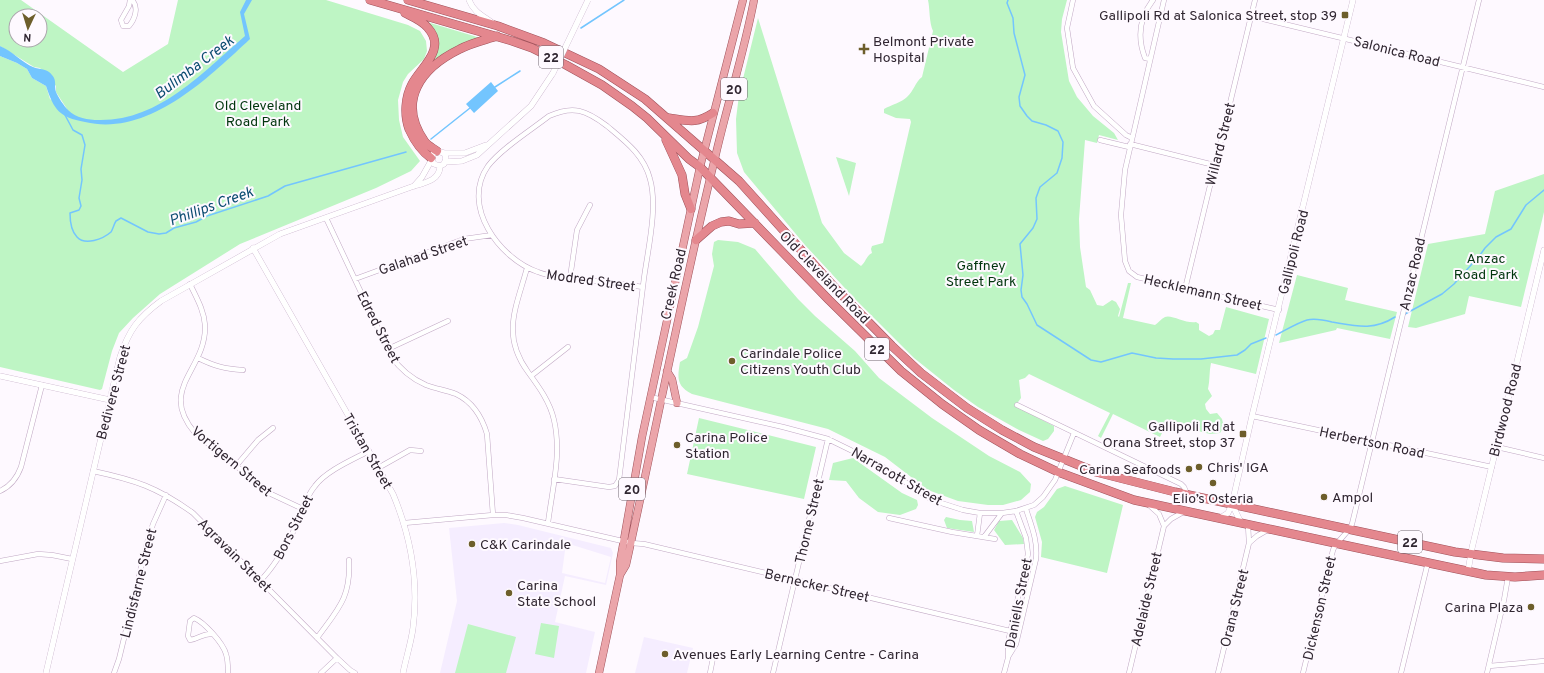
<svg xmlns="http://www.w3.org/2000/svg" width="1544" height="673" viewBox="0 0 1544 673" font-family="Overpass,sans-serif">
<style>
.education{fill:#f5edff;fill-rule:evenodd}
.green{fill:#bef5c4;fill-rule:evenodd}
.water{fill:#73c5fe}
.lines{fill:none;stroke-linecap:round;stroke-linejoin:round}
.stream{stroke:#73c5fe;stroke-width:1.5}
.minor-casing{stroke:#c1a8c4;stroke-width:5.5}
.tertiary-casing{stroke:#c1a8c4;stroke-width:6}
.primary-casing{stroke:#a0525b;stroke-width:8}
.trunk-casing{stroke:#a0525b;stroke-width:9}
.minor{stroke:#fff;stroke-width:4.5}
.tertiary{stroke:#fff;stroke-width:5.5}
.primary{stroke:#eba5aa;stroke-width:7}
.trunk{stroke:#e4878e;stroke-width:8}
.tertiary-bridge-casing{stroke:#c1a8c4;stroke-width:6;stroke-linecap:butt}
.tertiary-bridge{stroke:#fff;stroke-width:5.5}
.poi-dot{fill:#6d5e2b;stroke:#fef9ff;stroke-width:1.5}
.labels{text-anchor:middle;stroke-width:4;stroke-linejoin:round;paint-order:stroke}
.shield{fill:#fef9ff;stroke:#6e656f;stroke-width:1}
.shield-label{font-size:13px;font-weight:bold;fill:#302631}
.poi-label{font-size:14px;fill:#302631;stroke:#fef9ff;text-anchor:start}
.street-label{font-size:14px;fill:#302631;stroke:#fef9ff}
.park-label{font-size:14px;fill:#00350d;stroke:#fef9ff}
.water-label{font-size:15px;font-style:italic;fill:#0c4c71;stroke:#fef9ff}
</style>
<rect width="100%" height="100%" fill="#fef9ff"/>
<!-- education -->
<path class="education" d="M504,523l14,2 93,23 2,5 -7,32 -41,-9 -10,46 40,10 -9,41h-146l17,-72 -8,-73zM566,543l45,14 -6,26 -43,-10z
M644,637l49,11 -6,25h-52z"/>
<!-- green -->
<path class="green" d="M0,0h21l102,72 45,-28 10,-44h148l82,25 12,6 6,10 1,10 -3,8 -16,15 -5,8 -5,18 1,20 4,17 17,24 -9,10 -35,17 -136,56 -80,50 -27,24 -14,15 -7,18 -10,38 -2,1 -100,-23v-311l17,7 10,6 5,9 14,8 4,13 17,10 -11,-17v-6l-16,-18 -6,-1 -34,-21zM16,16h24v24h-24z
M928,0h139l-5,19 -1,13 8,49 8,16 16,19 21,17 4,7 -19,-5 -2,8 -12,-3 -6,79 1,28 6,40 4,3 7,15 6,1 9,-6 4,2 4,7 -2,7 1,1 9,-34h3l-8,35 32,7c3,-2 6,-6 10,-8 6,-3 21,7 31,5l3,2v6l10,6 4,-2 2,-4h5l6,-23 43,12 -13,55 -45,-11c-2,9 -1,17 -3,26l4,7 -7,8 1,5 4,5 7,-1 5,6 2,8 -4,6 -10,1 -16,-4 1,-3 -27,-6 -8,16 -47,-23 -12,24 -3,-2 12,-23 -81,-39 -4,4 -6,2 2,18 -6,8 39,20v5l-6,8 -5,2 -24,-11 -41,-23 -24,-17 -40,-32 -59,-59 -50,-54 -61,-73 -7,-19 -1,-34 3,-24 19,-77 64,205 22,30 17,13c5,-4 5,-10 11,-13l-1,-4 1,-3 11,-3 28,-121 -1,-3 -14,-1 -12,-5v-4c7,-4 18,-7 23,-12 7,-6 8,-15 15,-20l11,-46c-4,-8 -3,-22 -5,-31z
M427,22l47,14 5,2 -50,29 5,-12z
M836,157l20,6 -7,33z
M1544,174v38l-23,95 -52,-11 -4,18 -49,14 -8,-1 20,-83 57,-10 10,-43z
M718,240l20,2 17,7 43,50 17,17 40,35 24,27 53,40 57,38 31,16 11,12 -1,8 -9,8 -18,5h-15l-30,-4 -30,-11 -43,-33 -57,-28 -136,-35c-15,-8 -15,-15 -12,-32l7,-4 11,-31 16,-61 -2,-12 2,-12z
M1297,275l51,13 -3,12 52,12 -7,27 -53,-11 -1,2 -57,13z
M699,418l117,29 -12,52 -117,-25z
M853,458l49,35 15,7 1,5 -2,4 -16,6 -22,-3 -19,-14 -13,-17 -17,-1 4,-17z
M1065,486l58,19 -16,68 -66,-16 1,-15 -7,-25 2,-5 7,-5 13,-18z
M946,517l14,3 12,1 2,11 -27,-4 -3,-8z
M1012,520l11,18 1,6 -19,1 -11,-15 5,-9z
M541,623l18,3 -5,32 -19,-4z
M468,624l48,13 -10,36h-51z"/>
<!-- water -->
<path class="water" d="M246,0h6l-8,14 6,25c-43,40 -102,98 -165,83 -26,-5 -31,-12 -39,-36l-14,-8 -5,-9 -10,-6 -17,-7v-10c12,5 23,17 33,21 7,3 14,1 19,8 5,5 2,11 4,17 2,5 8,14 12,18 8,8 20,10 31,10 60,1 103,-47 146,-84l-5,-24z
M491,82l7,9 -24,22 -8,-9z"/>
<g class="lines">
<!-- stream -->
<path class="stream" d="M1008,0l-1,3 6,15 1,15 11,42 -6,22 1,9 7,10 5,5 14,4 12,6 5,11 -1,16 -5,15 -17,14 -4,11 1,21 -4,9 -13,16 3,31 -2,15 1,7 5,7 10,21 54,35 10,2 31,-9 24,5 17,1h28l36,-4 8,-5 6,-6 15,-6
M581,28l43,-28
M495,87l25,-16
M65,115l8,15 9,5 3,10 -4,24 1,11 -3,18 2,8 -2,4 -9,3c0,8 1,18 7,24 8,9 26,2 34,-5 2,-3 3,-8 5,-11l5,-3 27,14 11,2 7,-1 8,-5 22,-6 11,-6 61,-20 17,-10 121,-34
M431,139l39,-31
M1405,314l37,-20 12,-10 26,-29 5,-7 11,-11 15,-8 15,-24 18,-15
M1276,335c10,-5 21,-12 31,-15 8,-2 17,0 25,2 24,4 41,9 63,-5"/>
<!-- minor casing -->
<g class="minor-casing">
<path id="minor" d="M130,0l-1,6 -8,14 2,6h6c6,-7 10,-19 3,-26
M1073,0l-6,28 6,40 21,38 32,29 6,3
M1164,0l-39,170 -4,45 4,46 4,10 8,6 142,33
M1251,16l293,71
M1150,59l-5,-1c-8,-21 -6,-40 8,-58
M1100,140l29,7
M1130,144l84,21
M326,218l65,138c9,13 21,23 35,29 10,4 20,5 30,9 17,8 26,23 31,40l6,81
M527,268c-11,40 -26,67 1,104 11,15 22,30 26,48 8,34 -2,70 -6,103
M570,278l7,-48 13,-25
M355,279l109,-40 28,-4
M190,284c6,13 14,26 15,41 2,45 -48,63 -10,108l76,61 32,15
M1185,289l70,-289
M388,349l60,-28
M198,358c16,8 27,11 45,12
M531,376l37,-29
M650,397l133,30 45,12 49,24 55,37 31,10 17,3h22l14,-2 18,-6 9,-8 12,-17 19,-47
M1017,405l164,79 3,3 3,7
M1252,416l240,51
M1497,447l47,11
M236,466l22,-26 15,-12
M378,468l32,-18 11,1
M93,471c42,9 64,16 100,42l144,145 13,12 5,3
M554,479l55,8 6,-1 4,-6c8,-67 17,-134 25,-202 4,-29 14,-71 6,-99 -6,-24 -25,-38 -43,-53 -21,-16 -34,-21 -58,-10 -18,14 -48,33 -61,50 -28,40 12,93 50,106 12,5 26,5 39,7 22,2 44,5 66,8
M0,491c11,-5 17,-13 21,-24l21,-82
M889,518l63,14 43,7
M404,523l89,-8h13l17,3 108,25 13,1 366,87
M1164,526l7,-7 14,-8
M977,536l3,-23
M984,537l18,-24
M1249,543l8,-7 12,-7
M0,561l38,-7 14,1 20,4
M260,581c15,-15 25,-33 34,-51 7,-15 10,-31 21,-44 11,-15 37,-26 54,-35
M212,634c-9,-1 -13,5 -22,6l-2,-4 2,-15 4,-3c10,4 29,25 32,36 2,6 2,13 2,19
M317,638c21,-29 34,-40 32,-78
M1008,657l8,-13 20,-85c2,-18 -5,-34 -10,-50
M1489,666l55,-5
M114,673l5,-14 28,-116 6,-19 13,-29
M321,673l16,-15
M710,673l3,-15
M773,673l55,-234
M1004,673l4,-15v-16l20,-88 -2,-16 -10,-27
M1129,673l35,-147 -5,-12 -10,-9
M1218,673l31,-130 -1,-18
M1303,673l30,-123c4,-10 15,-16 19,-26l127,-524
M1401,673l27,-111
M1487,673l17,-73 4,-23"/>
</g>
<!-- tertiary casing -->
<g class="tertiary-casing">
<path id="tertiary" d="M469,0c5,13 15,16 25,24
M444,153l2,5 -2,6 -4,2 -6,-2 -3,-6 2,-4 4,-3 7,2h21l21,-8
M445,162l17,-1 15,-6 54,-49 22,-33
M414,186l8,-9 9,-16
M253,248l140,246c18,43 26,88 20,134 -2,15 -7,30 -10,45
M0,376l110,24
M1232,504l9,19
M1220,518l8,-5 4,-9 20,-88 101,-416
M1468,571l4,-23 72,-298
M46,673l74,-316c9,-27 18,-39 41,-56l119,-67 134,-48c11,-3 26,-6 26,-20"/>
</g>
<!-- primary casing -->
<g class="primary-casing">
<path id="primary" d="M667,371l5,8 5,24
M620,575v-13l22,-125 58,-270 43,-167
M599,673l21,-98 6,-10c30,-136 56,-272 89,-407 12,-53 29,-105 39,-158"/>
</g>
<!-- trunk casing -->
<g class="trunk-casing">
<path id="trunk" d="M370,0l142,41 20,7 34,17 36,20 30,21 15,12 42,41 11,8 129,133 72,71 41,33 37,26 41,24 38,18 76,28 238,51 114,24 29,2 29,-2
M408,0l90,26 46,17 55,26 46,30 94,82 98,109 55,56 29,27 46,35 35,22 32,17 62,25 79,20 280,60 48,6 41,1
M405,13c8,4 18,8 23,15 19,21 -7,39 -16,56 -7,13 -8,31 -3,45 5,11 12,22 22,29
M669,118c20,3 27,6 44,-5
M666,140l16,35 3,19 6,15
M437,151c-4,-3 -9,-5 -12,-9 -29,-41 -4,-74 35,-93 11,-6 25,-9 37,-13
M696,240l16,-14 9,-4 8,-1 10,3 16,-1"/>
</g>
<!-- minor -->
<use href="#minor" class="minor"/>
<!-- tertiary -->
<use href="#tertiary" class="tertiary"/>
<!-- primary -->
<use href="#primary" class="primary"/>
<!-- trunk -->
<use href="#trunk" class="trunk"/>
<!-- tertiary-bridge casing -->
<g class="tertiary-bridge-casing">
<path id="tertiary-bridge" d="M553,73l35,-73"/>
</g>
<!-- tertiary-bridge -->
<use href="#tertiary-bridge" class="tertiary-bridge"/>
</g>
<!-- markers -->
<g class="poi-dot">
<rect x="1341" y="11" width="8" height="8" rx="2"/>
<path d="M862 43h4v4h4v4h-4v4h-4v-4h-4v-4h4z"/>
<circle cx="732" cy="361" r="4"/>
<rect x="1239" y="430" width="8" height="8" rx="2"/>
<circle cx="677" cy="445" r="4"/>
<circle cx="1199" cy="467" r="4"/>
<circle cx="1189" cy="469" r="4"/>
<circle cx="1213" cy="483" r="4"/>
<circle cx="1324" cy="497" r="4"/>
<circle cx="472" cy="544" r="4"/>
<circle cx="509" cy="593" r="4"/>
<circle cx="1531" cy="607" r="4"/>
<circle cx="665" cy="654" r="4"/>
</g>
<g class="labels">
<!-- shield labels -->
<g class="shield">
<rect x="539" y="46" width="24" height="22" rx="3"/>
<rect x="721" y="78" width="26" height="22" rx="3"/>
<rect x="865" y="338" width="24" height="22" rx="3"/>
<rect x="619" y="478" width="26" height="22" rx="3"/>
<rect x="1398" y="531" width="24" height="22" rx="3"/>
</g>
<g class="shield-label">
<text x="551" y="62">22</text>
<text x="734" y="94">20</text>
<text x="877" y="354">22</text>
<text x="632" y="494">20</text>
<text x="1410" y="547">22</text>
</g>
<!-- poi labels -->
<g class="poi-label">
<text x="1337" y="20" text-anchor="end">Gallipoli Rd at Salonica Street, stop 39</text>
<text x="873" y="46">Belmont Private<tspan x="873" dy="16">Hospital</tspan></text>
<text x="740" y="358">Carindale Police<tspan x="740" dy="16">Citizens Youth Club</tspan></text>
<text x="1235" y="431" text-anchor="end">Gallipoli Rd at<tspan x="1235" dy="16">Orana Street, stop 37</tspan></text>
<text x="685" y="442">Carina Police<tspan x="685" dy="16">Station</tspan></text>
<text x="1207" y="472">Chris' IGA</text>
<text x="1181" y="474" text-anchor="end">Carina Seafoods</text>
<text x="1332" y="502">Ampol</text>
<text x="1213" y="503" text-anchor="middle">Elio’s Osteria</text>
<text x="480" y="549">C&amp;K Carindale</text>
<text x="517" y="590">Carina<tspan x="517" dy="16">State School</tspan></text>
<text x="1523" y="612" text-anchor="end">Carina Plaza</text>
<text x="673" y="659">Avenues Early Learning Centre - Carina</text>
</g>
<!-- street labels -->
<g class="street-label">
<text transform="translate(1397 51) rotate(14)" y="5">Salonica Road</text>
<text transform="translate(1220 144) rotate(-76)" y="5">Willard Street</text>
<text transform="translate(1293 252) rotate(-76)" y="5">Gallipoli Road</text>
<text transform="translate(423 255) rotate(-19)" y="5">Galahad Street</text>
<text transform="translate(1412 274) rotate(-77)" y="5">Anzac Road</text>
<text transform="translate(825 277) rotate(46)" y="5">Old Cleveland Road</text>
<text transform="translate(591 280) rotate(8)" y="5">Modred Street</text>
<text transform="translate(673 284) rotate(-77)" y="5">Creek Road</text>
<text transform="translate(1203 292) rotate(13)" y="5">Hecklemann Street</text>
<text transform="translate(379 327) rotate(63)" y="5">Edred Street</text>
<text transform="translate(113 392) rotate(-75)" y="5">Bedivere Street</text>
<text transform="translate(1505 410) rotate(-76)" y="5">Birdwood Road</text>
<text transform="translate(1372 442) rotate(12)" y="5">Herbertson Road</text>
<text transform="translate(368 451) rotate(60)" y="5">Tristan Street</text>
<text transform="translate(232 461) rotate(40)" y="5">Vortigern Street</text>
<text transform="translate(897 476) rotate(30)" y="5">Narracott Street</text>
<text transform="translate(809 521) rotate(-77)" y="5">Thorne Street</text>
<text transform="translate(293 527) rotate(-63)" y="5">Bors Street</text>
<text transform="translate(235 555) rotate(45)" y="5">Agravain Street</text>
<text transform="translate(138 583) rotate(-76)" y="5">Lindisfarne Street</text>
<text transform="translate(817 585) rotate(13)" y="5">Bernecker Street</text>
<text transform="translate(1146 599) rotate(-77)" y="5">Adelaide Street</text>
<text transform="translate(1018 603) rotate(-79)" y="5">Daniells Street</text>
<text transform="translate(1234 608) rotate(-76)" y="5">Orana Street</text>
<text transform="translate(1319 608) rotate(-77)" y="5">Dickenson Street</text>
</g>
<!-- park labels -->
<g class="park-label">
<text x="258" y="110">Old Cleveland<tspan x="258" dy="16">Road Park</tspan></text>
<text x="1486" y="263">Anzac<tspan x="1486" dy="16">Road Park</tspan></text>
<text x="981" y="270">Gaffney<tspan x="981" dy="16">Street Park</tspan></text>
</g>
<!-- water labels -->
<g class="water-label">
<text transform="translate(194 67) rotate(-37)" y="5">Bulimba Creek</text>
<text transform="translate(211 206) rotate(-20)" y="5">Phillips Creek</text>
</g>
</g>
<!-- north arrow -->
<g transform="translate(28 28) rotate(184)"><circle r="19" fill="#fef9ff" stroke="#aca5ad"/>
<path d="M0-3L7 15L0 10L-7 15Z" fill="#6d5e2b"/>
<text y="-6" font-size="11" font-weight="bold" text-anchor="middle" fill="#302631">N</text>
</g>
</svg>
